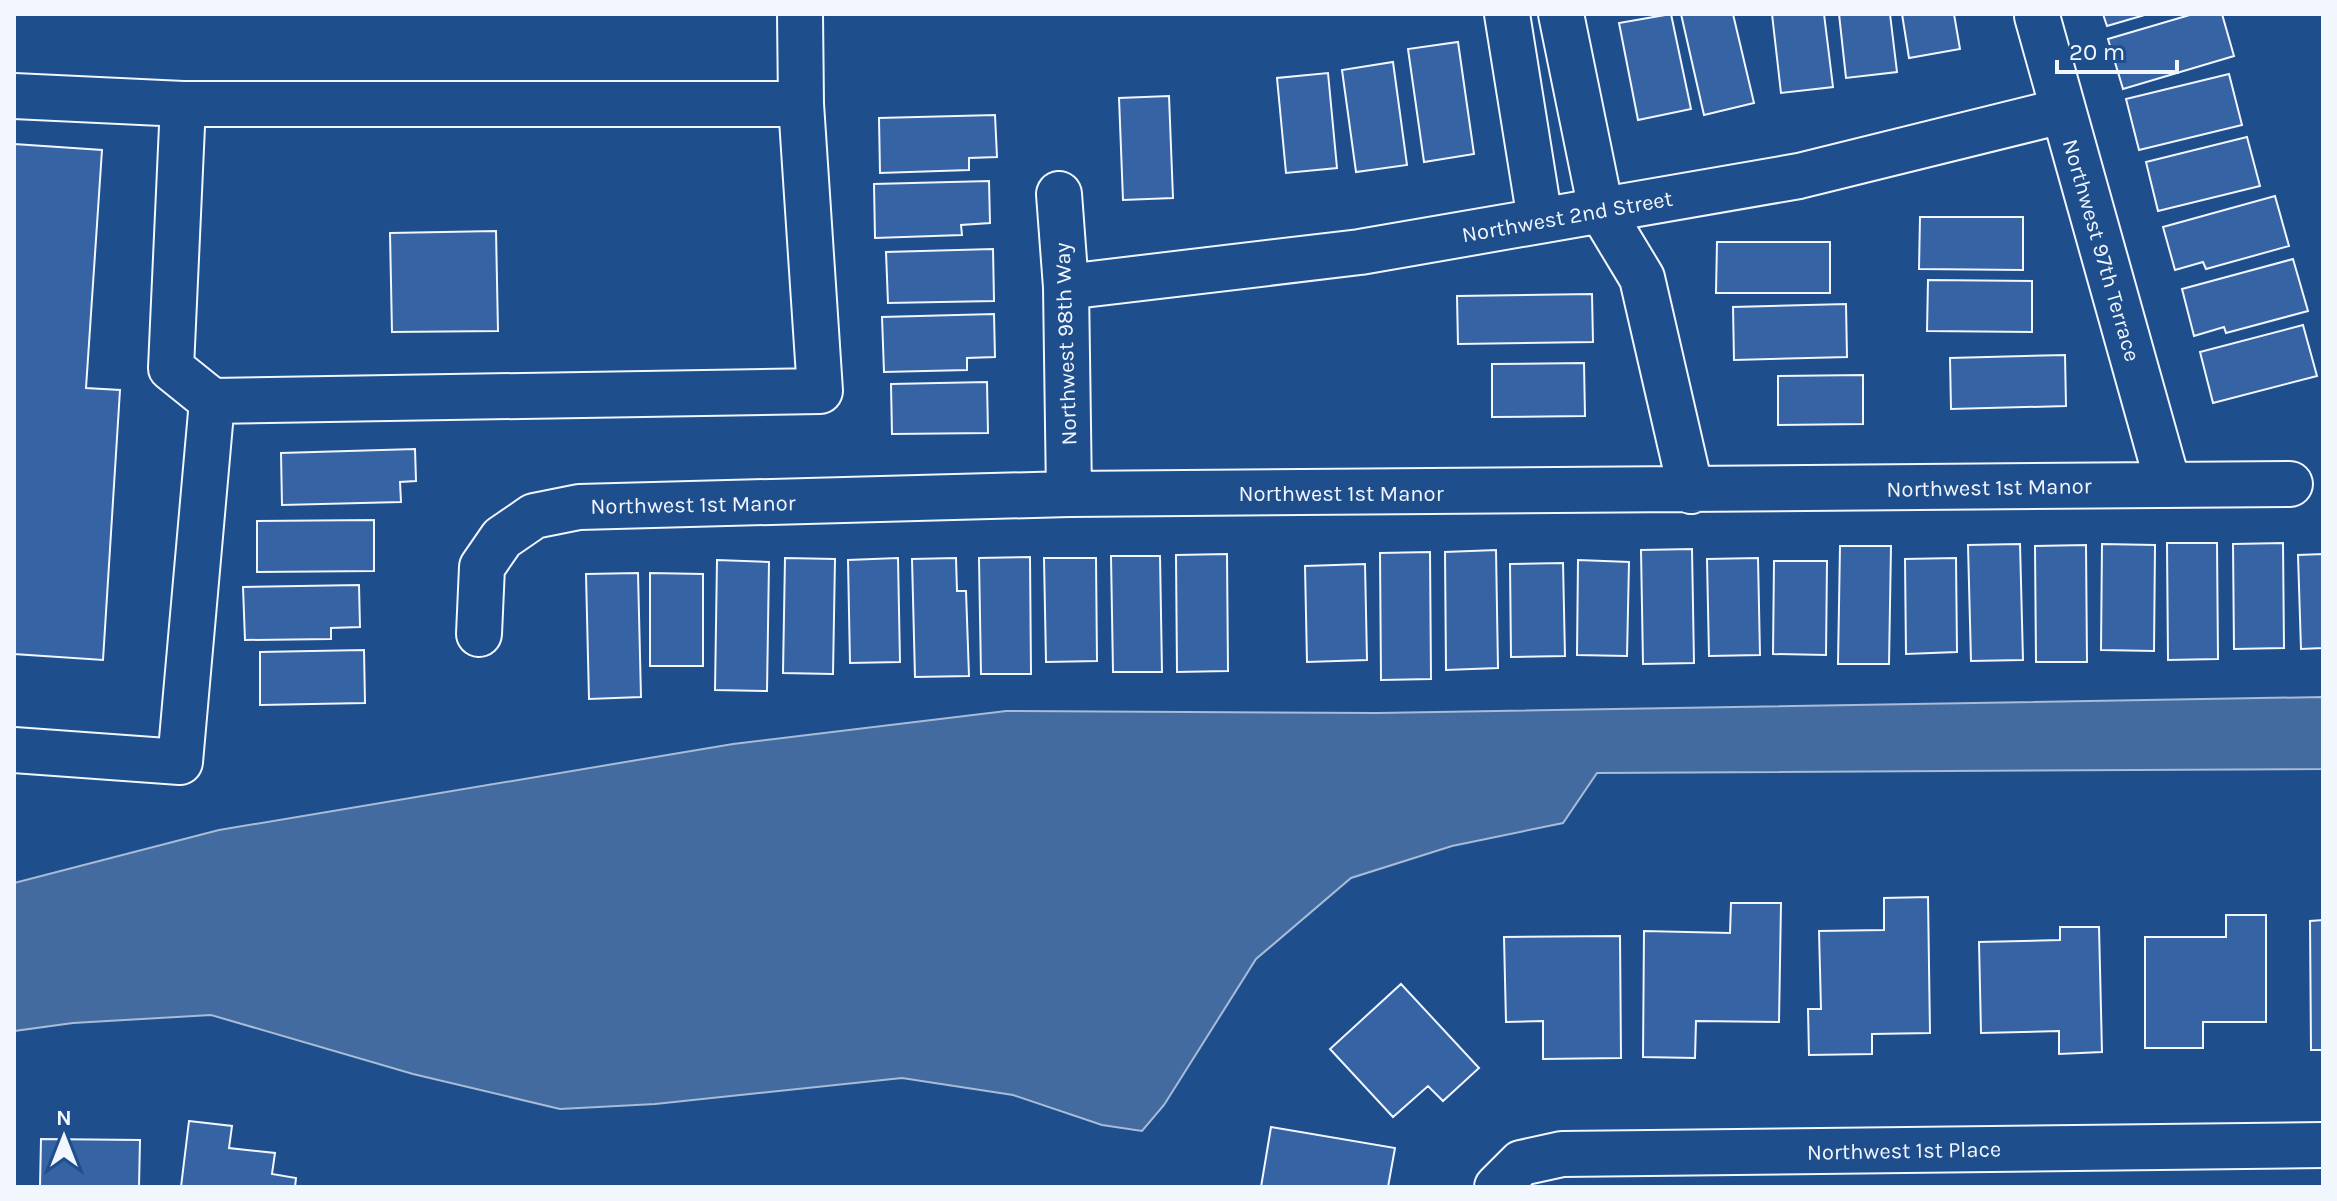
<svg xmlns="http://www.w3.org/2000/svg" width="2337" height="1201" viewBox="0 0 2337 1201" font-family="Karla,sans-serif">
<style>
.water{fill:#446ba0;stroke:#a8bbd7;stroke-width:2}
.building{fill:#3563a3;stroke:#f2f6ff;stroke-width:2}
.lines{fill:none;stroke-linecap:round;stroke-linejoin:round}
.minor-casing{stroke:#f2f6ff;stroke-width:48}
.minor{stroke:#1f4e8c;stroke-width:44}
.labels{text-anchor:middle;stroke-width:6;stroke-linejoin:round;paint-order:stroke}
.street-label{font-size:22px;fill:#f2f6ff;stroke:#1f4e8c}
</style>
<rect width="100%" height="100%" fill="#1f4e8c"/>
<!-- water -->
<path class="water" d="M2323,697v72l-726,4 -34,50 -111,23 -101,32 -95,81 -92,146 -22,26 -40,-6 -89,-30 -111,-17 -247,26 -95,5 -147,-35 -202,-59 -138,8 -59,8v-148l205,-53 514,-86 273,-33 371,2z"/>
<!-- building -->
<path class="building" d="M1671,14l20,95 -53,11 -19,-97z
M1681,14h52l21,89 -50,12z
M1772,14h52l9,73 -52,6z
M1839,14h51l7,58 -51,6z
M1902,14h52l6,35 -51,9z
M2103,14h45l-41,12z
M2193,14h29l12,42 -111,33 -15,-50z
M1458,42l16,112 -50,8 -16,-113z
M1393,62l14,103 -51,7 -14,-102z
M1328,73l9,95 -51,5 -9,-95z
M2229,74l13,51 -103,25 -13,-51z
M1169,96l4,102 -50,2 -4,-102z
M995,115l2,42 -28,1v12l-89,3 -1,-55z
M2247,137l13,49 -102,25 -12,-49z
M14,144l88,6 -16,238 34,2 -17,270 -89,-6z
M989,181l1,42 -29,2 1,10 -87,3 -1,-54z
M2275,196l14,50 -83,23 -3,-7 -28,8 -12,-43z
M1920,217h103v53l-104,-1z
M496,231l2,100 -106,1 -2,-99z
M1717,242h113v51h-114z
M993,249l1,52 -106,2 -2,-51z
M2293,259l15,52 -82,22 -2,-6 -30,9 -12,-47z
M1928,280l104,1v51l-105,-1z
M1592,294l1,48 -135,2 -1,-48z
M1846,304l1,53 -113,3 -1,-53z
M994,314l1,43 -28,1v12l-83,2 -2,-55z
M2303,325l14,51 -104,27 -13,-51z
M2065,355l1,51 -115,3 -1,-51z
M1584,363l1,53 -93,1v-53z
M1863,375v49l-85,1v-49z
M987,382l1,51 -96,1 -1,-50z
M415,449l1,32 -16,1 1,20 -119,3 -1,-52z
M374,520v51l-117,1v-51z
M2167,543h50l1,116 -50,1z
M2283,543l1,105 -50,1 -1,-105z
M2020,544l3,116 -52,1 -3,-116z
M2102,544l53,1 -1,106 -53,-1z
M2086,545l1,117h-51l-1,-116z
M1840,546h51l-2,118h-51z
M1692,549l2,114 -51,1 -2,-114z
M1496,550l2,118 -52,2 -1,-118z
M1430,552l1,127 -50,1 -1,-127z
M1227,554l1,117 -51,1 -1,-117z
M2323,554v94l-22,1 -3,-94z
M1111,556h49l2,116h-49z
M1030,557l1,117h-50l-2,-116z
M785,558l50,1 -2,115 -50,-1z
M898,558l2,104 -50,1 -2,-103z
M956,558l1,33h9l3,85 -54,1 -3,-118z
M1044,558h52l1,103 -51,1z
M1758,558l2,97 -51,1 -2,-97z
M1956,558l1,94 -51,2 -1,-95z
M717,560l52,2 -2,129 -52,-1z
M1578,560l51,2 -2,94 -50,-1z
M1774,561h53l-1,94 -53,-1z
M1563,563l2,93 -54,1 -1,-93z
M1365,564l2,96 -60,2 -2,-96z
M638,573l3,124 -52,2 -3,-125z
M650,573l53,1v92h-53z
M359,585l1,42 -29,1v11l-86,1 -2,-53z
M364,650l1,53 -105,2v-53z
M1928,897l2,136 -58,1v20l-63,1 -1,-46h13l-2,-78 65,-1v-32z
M1731,903h50l-2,119 -83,-1 -1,37 -52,-1 1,-126 86,2z
M2226,915h40v107h-63v26h-58v-111h81z
M2323,920v130h-12l-1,-129z
M2060,927h39l3,125 -43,2v-23l-78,2 -2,-91 81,-2z
M1620,936l1,122 -78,1v-38l-37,1 -2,-85z
M1401,984l78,84 -36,33 -15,-15 -35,31 -63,-68z
M189,1121l43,5 -3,22 46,5 -3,21 24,4 -1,9h-114z
M1271,1127l124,21 -7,39h-127z
M41,1139l99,1 -1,47h-99z"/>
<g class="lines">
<!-- minor casing -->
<g class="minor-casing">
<path id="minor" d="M1507,14l33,206
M1561,14l40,196 41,68 49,213
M2037,16l131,468
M14,96l169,8h618l-1,-90
M1059,194l7,93 3,207
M1066,287l294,-35 439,-76 263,-65
M212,401l608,-10 -19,-287
M479,634l3,-67 20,-29 32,-22 45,-9 490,-13 1221,-10
M14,750l166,12 32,-361 -41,-33 12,-264
M1497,1187l24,-24 41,-9 761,-9"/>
</g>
<!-- minor -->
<use href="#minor" class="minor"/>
</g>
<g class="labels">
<!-- street labels -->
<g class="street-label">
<text transform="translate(1567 216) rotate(-10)" y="8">Northwest 2nd Street</text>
<text transform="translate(2102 250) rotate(74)" y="8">Northwest 97th Terrace</text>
<text transform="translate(1065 344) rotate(-92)" y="8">Northwest 98th Way</text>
<text transform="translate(1989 487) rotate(-1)" y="8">Northwest 1st Manor</text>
<text x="1341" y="501">Northwest 1st Manor</text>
<text transform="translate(693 504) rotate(-1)" y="8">Northwest 1st Manor</text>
<text transform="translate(1904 1150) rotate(-1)" y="8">Northwest 1st Place</text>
</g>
</g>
<!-- border -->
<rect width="2337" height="1201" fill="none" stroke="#f2f6ff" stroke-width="32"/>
<!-- north arrow -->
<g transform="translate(64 1137)" stroke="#1f4e8c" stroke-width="6" paint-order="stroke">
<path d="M0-6L14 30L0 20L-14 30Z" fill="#f2f6ff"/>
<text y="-12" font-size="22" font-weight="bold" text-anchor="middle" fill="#f2f6ff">N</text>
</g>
<!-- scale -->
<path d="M2057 60v12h120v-12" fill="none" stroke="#f2f6ff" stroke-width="4"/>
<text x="2069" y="60" font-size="24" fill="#f2f6ff" stroke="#1f4e8c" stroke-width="6" paint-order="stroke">20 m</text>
</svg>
